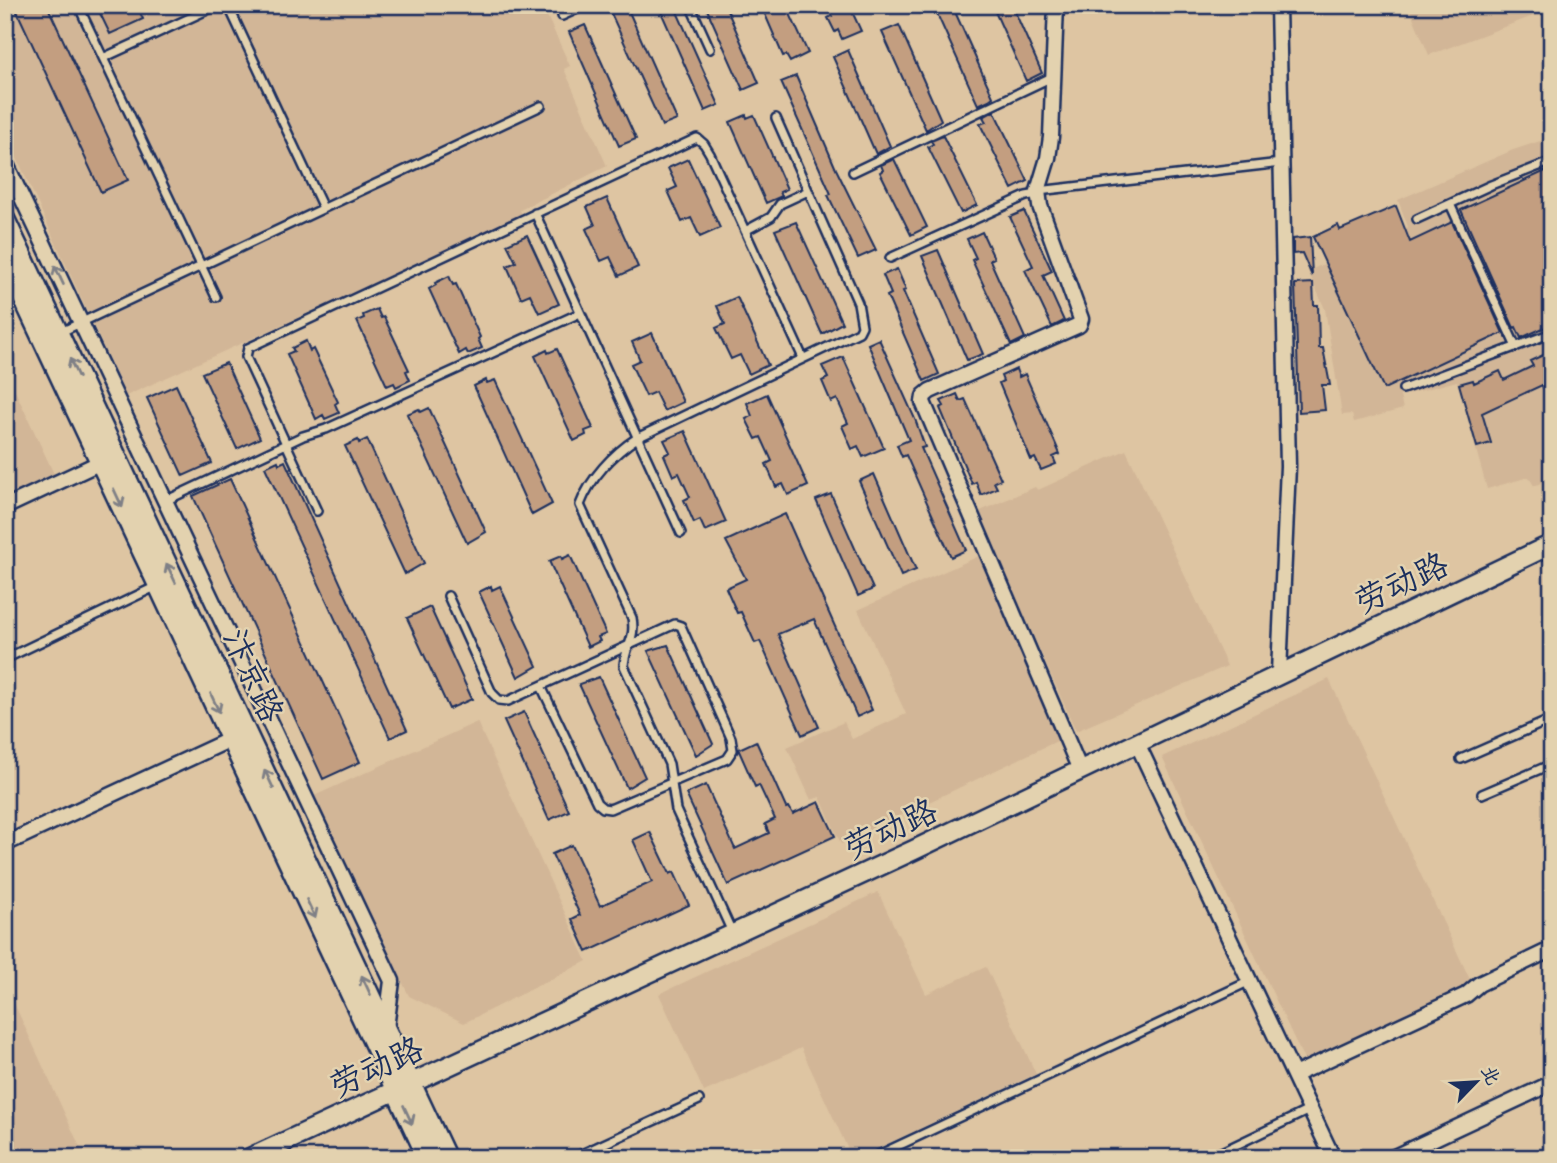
<svg xmlns="http://www.w3.org/2000/svg" width="1557" height="1163" viewBox="0 0 1557 1163" font-family="Caveat,'LXGW WenKai TC',sans-serif">
<style>
.built{fill:#d2b697}
.building{fill:#c39e80;stroke:#1b2f5e;stroke-width:2}
.lines{fill:none;stroke-linecap:round;stroke-linejoin:round}
.service-casing{stroke:#1b2f5e;stroke-width:12}
.minor-casing{stroke:#1b2f5e;stroke-width:19}
.tertiary-casing{stroke:#1b2f5e;stroke-width:23}
.secondary-casing{stroke:#1b2f5e;stroke-width:24}
.service{stroke:#e3d2af;stroke-width:7}
.minor{stroke:#e3d2af;stroke-width:14}
.tertiary{stroke:#e3d2af;stroke-width:18}
.secondary{stroke:#e3d2af;stroke-width:19}
.oneway{stroke:#7f8086}
.labels{text-anchor:middle;stroke-width:5;stroke-linejoin:round;paint-order:stroke}
.street-label{font-size:33px;fill:#1b2f5e;stroke:#e3d2af}
</style>
<rect width="100%" height="100%" fill="#dec5a2"/>
<filter id="ink" filterUnits="userSpaceOnUse"><feTurbulence type="fractalNoise" baseFrequency=".0143" numOctaves="2"/><feDisplacementMap in="SourceGraphic" scale="14" xChannelSelector="R" yChannelSelector="G"/><feConvolveMatrix kernelMatrix="1 2 1 2 8 2 1 2 1" color-interpolation-filters="sRGB"/></filter>
<g filter="url(#ink)">
<!-- built -->
<path class="built" d="M5,5h537l28,61 -6,3 43,97 -87,44 2,5 -396,181 -121,-264z
M1408,5h144v4l-123,46z
M1552,137v341l-18,8 -5,-9 -42,12 -30,-108 -57,15 3,13 -49,13 -2,-8 -10,1 -17,-106 -17,-38 100,-44 -10,-27 115,-50z
M5,369l49,105 -49,23z
M1126,450l101,216 -151,65 -98,-219 57,-25 3,3z
M979,556l80,184 -218,104 -21,-47 -9,3 -24,-53 57,-25 8,17 54,-25 -48,-104z
M1329,679l144,307 -167,78 -144,-307z
M477,722l110,239 -123,62 -55,-27 -95,-200z
M878,892l48,102 60,-27 50,107 -179,84h-5l-51,-110 -97,44 -45,-98z
M13,1001l72,157h-80v-154z"/>
<!-- building -->
<path class="building" d="M14,5h33l81,175 -27,12z
M96,5h41l6,14 -33,15z
M616,5h10l51,115 -15,6 -53,-117z
M658,5h16l45,100 -14,6z
M705,5h20l34,78 -16,7z
M761,5h25l22,48 -18,9 -4,-7 -3,1z
M827,5h22l12,26 -19,8 -4,-9 -3,2 -7,-14 4,-2z
M933,5h19l41,92 -4,3 -11,5z
M992,5h20l30,68 -16,8z
M585,25l51,114 -17,7 -50,-114z
M899,25l42,95 -15,10 -44,-98z
M848,50l42,96 -14,8 -43,-97z
M796,76l40,93 40,81 -18,8 -30,-63 3,-1 -50,-112z
M994,111l34,70 -16,8 -32,-65 6,-2 -3,-5z
M746,115l1,3 7,-3 33,74 -7,3 2,4 -16,7 -36,-81z
M943,136l34,69 -16,8 -33,-66 5,-3 -2,-3z
M688,159l32,69 -20,9 -9,-19 -9,4 -14,-31 9,-4 -9,-19z
M894,159l33,68 -16,8 -31,-63 3,-2 -2,-5z
M1552,168v156l-31,14 -5,-11 -2,1 -53,-118z
M607,198l31,69 -19,9 -9,-19 -9,4 -15,-32 9,-4 -8,-18z
M1396,206l14,36 42,-20 51,111 -119,56 -71,-152 25,-12 2,5z
M1024,211l28,60 -9,4 21,46 -12,6 -27,-57 8,-4 -23,-49z
M796,222l46,101 -20,11 -47,-104z
M982,232l12,26 -4,2 35,78 -14,7 -39,-85 4,-2 -9,-19z
M527,235l32,69 -20,9 -9,-19 -9,4 -14,-32 9,-4 -9,-18z
M1310,237l2,38v1l-10,-23 -9,1v-15z
M938,250l45,104 -16,6 -45,-104z
M897,269l9,21 -3,1 36,83 -15,7 -37,-85 4,-2 -8,-19z
M449,276l4,9 3,-1 24,53 -2,2 4,9 -14,6 -2,-4 -7,4 -30,-65 7,-4 -1,-2z
M1313,283l1,22h4l1,43h4l7,37h-8l3,25 -26,2 -4,-128z
M737,297l31,68 -19,9 -9,-19 -9,4 -15,-31 9,-4 -8,-18z
M377,309l4,9 3,-1 25,53 -3,1 4,9 -14,7 -2,-4 -7,3 -30,-65 7,-3 -1,-3z
M652,333l31,69 -19,9 -9,-19 -9,4 -15,-32 9,-4 -8,-18z
M879,339l36,80 10,28 -4,1 45,102 -15,7 -45,-102 -4,2 -5,-12 12,-5 -41,-96z
M306,341l4,10 3,-2 25,53 -3,2 4,9 -14,6 -2,-4 -7,4 -29,-65 7,-3 -2,-3z
M557,349l36,79 -8,3 1,4 -12,6 -39,-85 12,-6 1,3z
M1552,351v56l-10,-22 -60,28 9,30 -14,4 -18,-63 14,-4 1,3 26,-12 4,9 29,-14 -3,-5z
M843,357l41,91 -21,9 -5,-11 -6,3 -10,-23 6,-3 -11,-24 -6,3 -9,-21 6,-3 -6,-12z
M226,363l34,75 -23,11 -35,-76z
M1016,369l3,8 6,-3 35,80 -7,3 3,7 -15,6 -6,-12 -4,2 -32,-77 4,-2 -2,-5z
M486,380l1,3 8,-3 57,124 -20,11 -58,-129z
M176,385l36,78 -29,13 -36,-78z
M767,394l41,92 -20,9 -5,-11 -7,3 -10,-23 6,-3 -11,-24 -5,2 -10,-20 6,-3 -5,-13z
M957,394l3,7 5,-2 36,80 -7,3 3,6 -16,7 -5,-13 -4,2 -32,-76 4,-2 -3,-5z
M429,408l57,124 -19,11 -60,-129 12,-5 2,3z
M685,431l41,91 -21,9 -5,-11 -6,3 -10,-23 6,-3 -11,-24 -6,3 -9,-21 6,-3 -6,-12z
M367,439l57,124 -19,11 -60,-128 13,-6 1,3z
M278,461l1,3 6,-3 122,269 -17,8 -125,-271z
M874,474l42,96 -15,6 -42,-95z
M230,479l130,283 -37,17 -130,-283z
M831,494l42,95 -15,7 -42,-96z
M785,514l87,196 -15,7 -43,-98 -36,15 41,93 -17,8 -42,-94 -5,2 -14,-31 -4,1 -11,-25 20,-9 -20,-38z
M570,555l36,79 -8,3 2,4 -12,6 -39,-86 12,-5 1,3z
M491,586l1,4 8,-4 37,80 -19,11 -39,-85z
M430,607l42,92 -23,10 -42,-91z
M668,645l45,99 -17,11 -48,-104z
M599,677l46,100 -18,11 -48,-104z
M524,712l45,99 -20,9 -45,-99z
M756,741l30,67 3,-1 4,7 26,-12 16,34 -107,49 -42,-91 20,-9 29,64 34,-16 -4,-9 10,-5 -16,-34 -4,2 -16,-36v-2z
M650,832l20,42 4,-2 15,33 -102,47 -15,-33 8,-4 -28,-61 20,-9 28,61 52,-24 -19,-42z"/>
<g class="lines">
<!-- service casing -->
<g class="service-casing">
<path id="service" d="M78,5l138,292
M228,5l95,203
M690,5l20,44
M562,16l24,-11
M103,58l115,-53
M853,172l201,-96
M1038,191l243,-28
M1450,204l66,143
M535,213l146,320
M1417,219l74,-34 61,-24
M745,231l26,-14 9,-13 28,-13
M890,258l136,-62 12,-2
M61,332l480,-226
M1403,389l149,-56
M165,501l138,-65 23,-7 254,-116
M317,511l-71,-154 2,-9 449,-210 7,6 6,10 93,204
M448,596l44,97 7,7 9,1 167,-77 6,2 50,112 2,12 -6,9 -117,50 -7,-1 -6,-5 -56,-117
M5,659l154,-74
M1461,759l91,-40
M1482,794l70,-30
M732,932l-56,-122 -7,-46 -45,-98c1,-21 12,-26 8,-48l-52,-113c10,-27 33,-51 57,-67l222,-106 3,-6 -4,-23 -82,-185
M573,1158l126,-58
M872,1158l378,-177
M1209,1158l100,-48"/>
</g>
<!-- minor casing -->
<g class="minor-casing">
<path id="minor" d="M1056,5l-5,132 -3,21 -10,33 2,15 41,113 -2,6 -149,66 -6,5 -1,6 157,368
M1278,5l10,461 -9,207
M5,162l387,819 -6,47
M5,507l96,-45
M1137,743l196,415
M5,844l226,-105
M1294,1075l172,-80 13,-11 71,-34
M1392,1158l160,-75"/>
</g>
<!-- tertiary casing -->
<g class="tertiary-casing">
<path id="tertiary" d="M250,1158l664,-308 638,-306"/>
</g>
<!-- secondary casing -->
<g class="secondary-casing">
<path id="secondary" d="M5,220l441,938
M5,259l423,899"/>
</g>
<!-- service -->
<use href="#service" class="service"/>
<!-- minor -->
<use href="#minor" class="minor"/>
<!-- tertiary -->
<use href="#tertiary" class="tertiary"/>
<!-- secondary -->
<use href="#secondary" class="secondary"/>
</g>
<!-- one-way arrows -->
<defs><path id="oneway-shaft" d="M-6 0H5M1.5-3L5.5 0L1.5 3" fill="none" stroke-width="1.6" stroke-linecap="round" stroke-linejoin="round" transform="scale(1.75)"/></defs>
<g class="oneway">
<use href="#oneway-shaft" transform="translate(59 275) rotate(-115)"/>
<use href="#oneway-shaft" transform="translate(74 368) rotate(-115)"/>
<use href="#oneway-shaft" transform="translate(118 498) rotate(65)"/>
<use href="#oneway-shaft" transform="translate(171 573) rotate(-115)"/>
<use href="#oneway-shaft" transform="translate(215 703) rotate(65)"/>
<use href="#oneway-shaft" transform="translate(269 779) rotate(-115)"/>
<use href="#oneway-shaft" transform="translate(311 909) rotate(65)"/>
<use href="#oneway-shaft" transform="translate(366 985) rotate(-115)"/>
<use href="#oneway-shaft" transform="translate(408 1115) rotate(65)"/>
</g>
</g>
<g class="labels">
<!-- street labels -->
<g class="street-label">
<text transform="translate(1401 582) rotate(-25)" y="12">劳动路</text>
<text transform="translate(254 675) rotate(65)" y="12">汴京路</text>
<text transform="translate(890 828) rotate(-25)" y="12">劳动路</text>
<text transform="translate(376 1066) rotate(-25)" y="12">劳动路</text>
</g>
</g>
<!-- margin -->
<rect width="1557" height="1163" fill="none" stroke="#e3d2af" stroke-width="28"/>
<rect x="14" y="14" width="1529" height="1135" fill="none" stroke="#1b2f5e" stroke-width="2.5" filter="url(#ink)"/>
<!-- north arrow -->
<g transform="translate(1476 1082) rotate(65)" stroke="#e3d2af" stroke-width="5" paint-order="stroke">
<path d="M0-5L12 26L0 18L-12 26Z" fill="#1b2f5e"/>
<text y="-10" font-size="19" font-weight="bold" text-anchor="middle" fill="#1b2f5e">北</text>
</g>
</svg>
